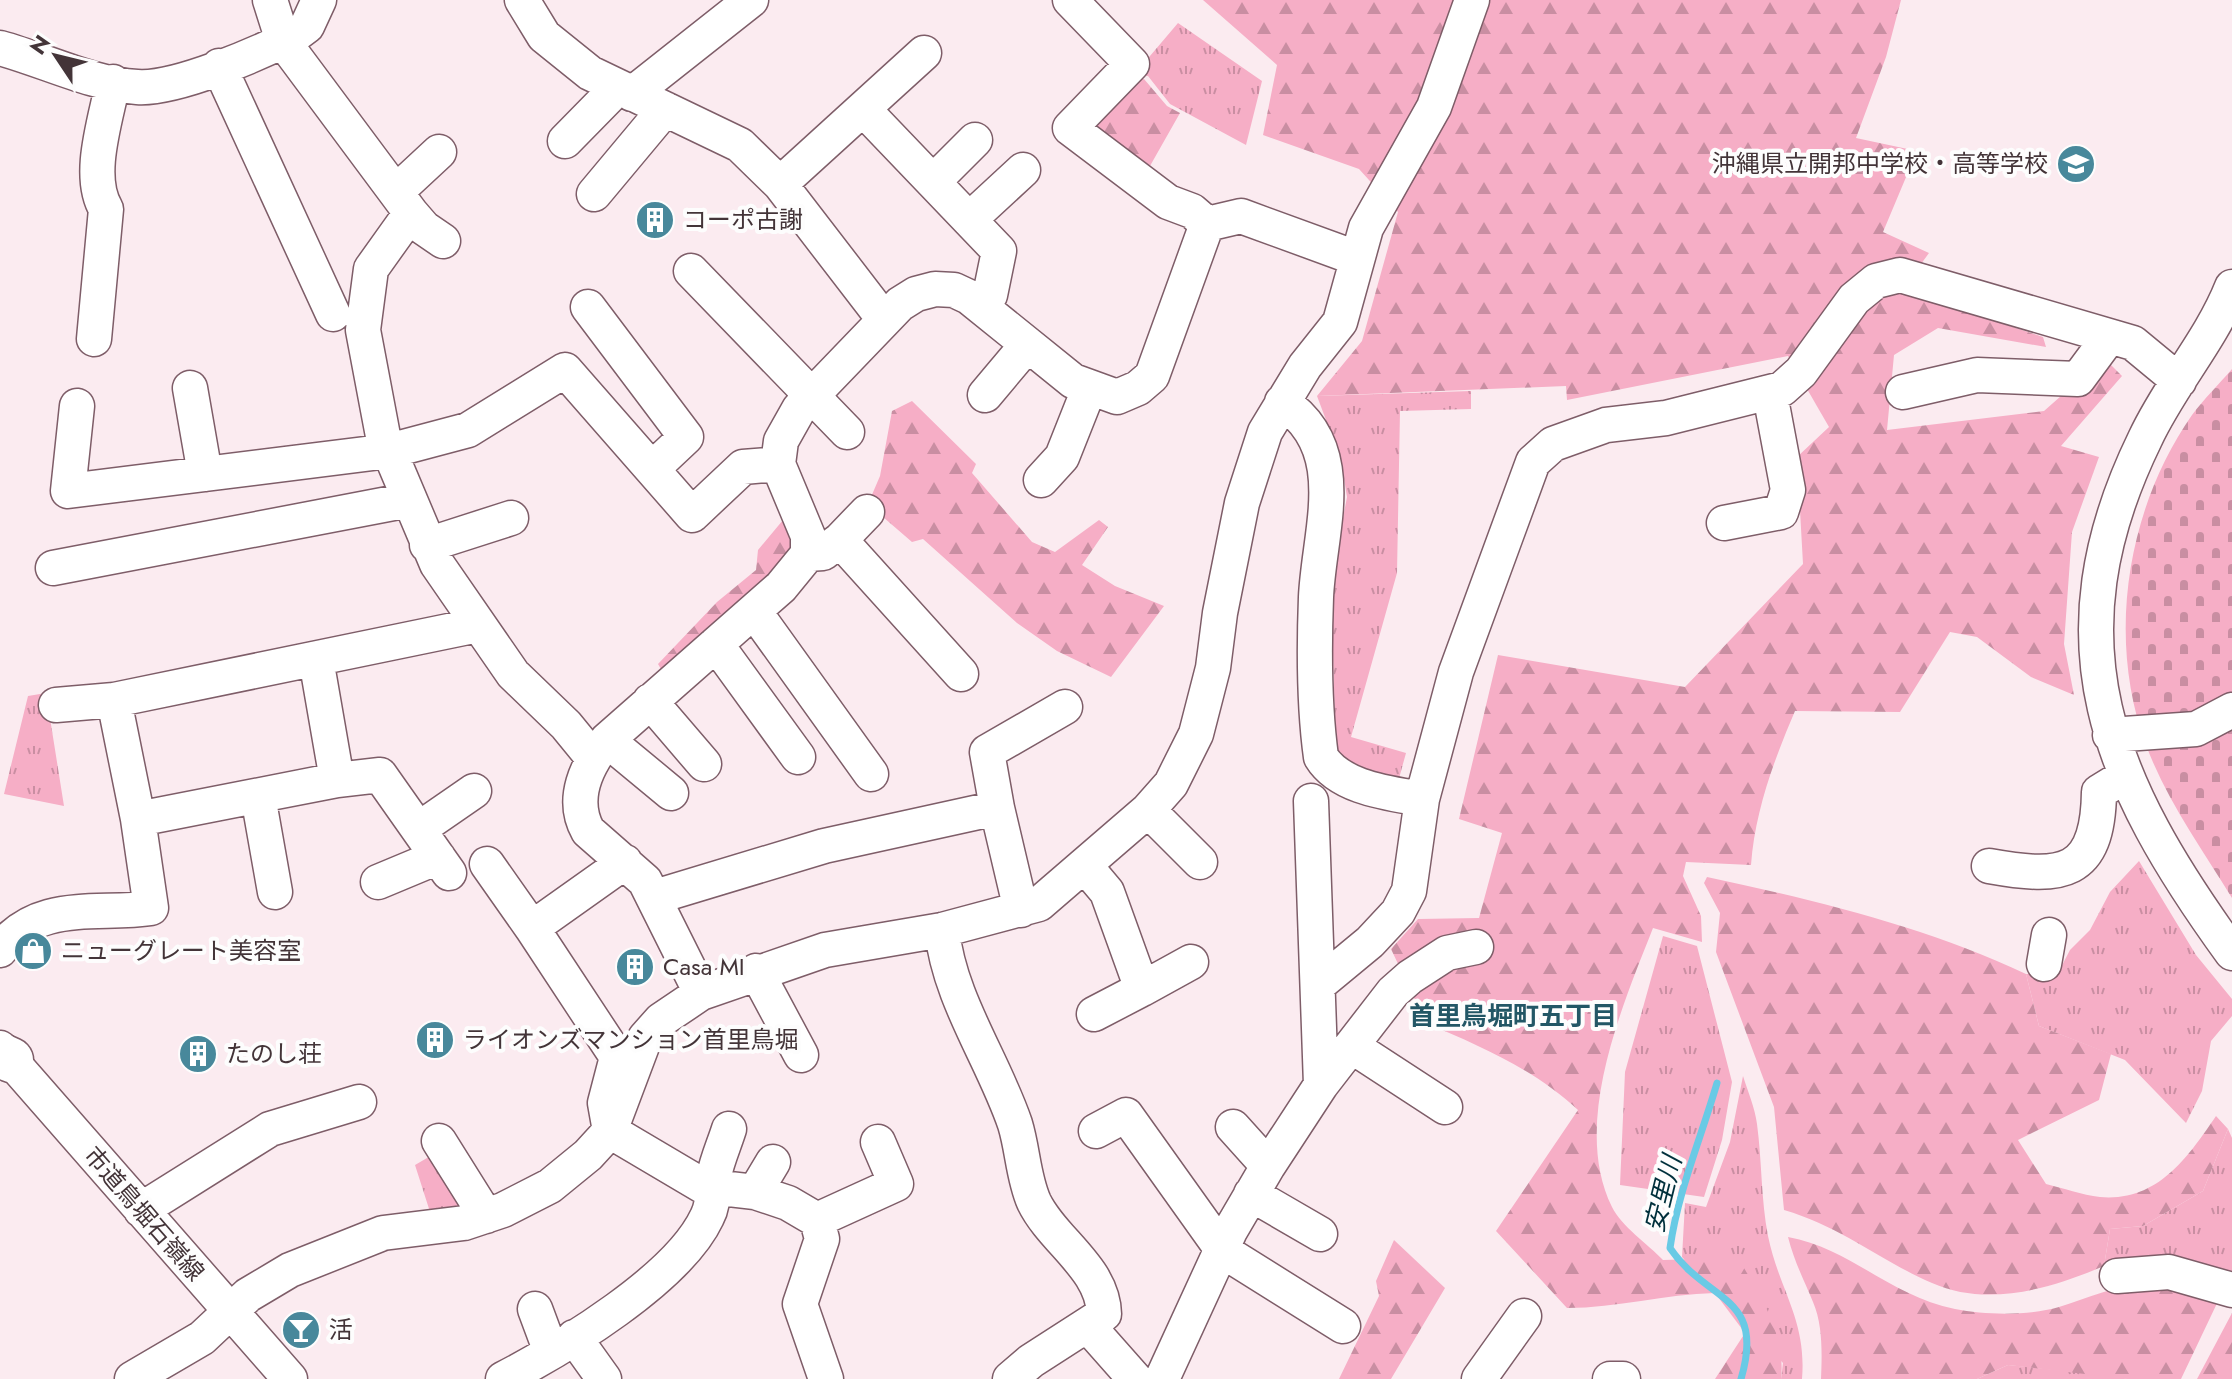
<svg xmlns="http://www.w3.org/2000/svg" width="2232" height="1379" viewBox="0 0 2232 1379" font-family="Jost,'Noto Sans JP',sans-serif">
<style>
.grass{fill:url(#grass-tufts)}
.forest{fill:url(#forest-firs)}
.cemetery{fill:url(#cemetery-stones)}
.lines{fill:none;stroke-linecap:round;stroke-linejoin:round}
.stream{stroke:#69cae5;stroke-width:7}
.minor-casing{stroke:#7e5d68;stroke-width:37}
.major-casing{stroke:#7e5d68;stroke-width:47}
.minor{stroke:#fff;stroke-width:34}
.major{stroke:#fff;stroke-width:44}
.labels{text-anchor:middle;stroke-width:8;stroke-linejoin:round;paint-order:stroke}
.poi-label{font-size:24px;fill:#433438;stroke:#fdfdfd;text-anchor:start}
.street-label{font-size:24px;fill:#433438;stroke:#fdfdfd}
.neighbourhood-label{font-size:26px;font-weight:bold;fill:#235766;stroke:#fdfdfd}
.water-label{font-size:26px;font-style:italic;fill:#00303c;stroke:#fdfdfd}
</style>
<defs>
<pattern id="grass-tufts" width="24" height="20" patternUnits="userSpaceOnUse" patternTransform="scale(2)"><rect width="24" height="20" fill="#f6aec6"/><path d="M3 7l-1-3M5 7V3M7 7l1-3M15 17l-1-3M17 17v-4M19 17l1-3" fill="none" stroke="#c98ea2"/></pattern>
<pattern id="forest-firs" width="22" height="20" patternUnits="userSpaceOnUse" patternTransform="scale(2)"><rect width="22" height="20" fill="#f6aec6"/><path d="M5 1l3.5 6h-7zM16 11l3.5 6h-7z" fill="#c98ea2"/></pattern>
<pattern id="cemetery-stones" width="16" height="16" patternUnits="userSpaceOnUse" patternTransform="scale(2)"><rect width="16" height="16" fill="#f6aec6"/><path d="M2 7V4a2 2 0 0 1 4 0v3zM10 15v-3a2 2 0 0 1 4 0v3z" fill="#c98ea2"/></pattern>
</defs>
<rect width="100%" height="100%" fill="#fbebf0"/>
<!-- grass -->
<path class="grass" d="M1178,23l84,58 -16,64 -76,-41 -22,-28h-15z
M1471,391v18l-71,2 -3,162 -46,164 55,16 -8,29 -43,-11 -19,-14 -4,-138 5,-70 10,-52 -6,-37 -24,-64z
M46,693l18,113 -60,-12 24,-98z
M2139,861l57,94 36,44v17l-21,25 -9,50 -16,32 -61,-63 -86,-34 -13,-52 32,-1 12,-23 20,-20 20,-38z
M1663,936l34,10 35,136 -10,58 -18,57 -84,-12 5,-113z
M1743,1076c5,16 12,32 14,48 5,37 4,76 11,112 11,54 39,84 34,143h-21l2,-16 -101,-106 3,-54 21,4 24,-65z
M2228,1129l4,9v146l-128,-18 6,-37 33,-3 60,-35z
M439,1151l28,58 -36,6 -16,-50z
M2008,1365l110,11 9,3h-150z"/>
<!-- forest -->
<path class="forest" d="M1203,0h698l-15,57 -30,81 61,13 -34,81 46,21 -27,37 141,47 3,10 -108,-19 -44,27 -7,75 157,-19 60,-53 18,18 -61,70 38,11 -27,75 -8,112 10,51 -43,-18 -54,-40 -27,-5 -50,80 -105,-1c-21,49 -40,100 -44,154l-65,-3 -3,14 18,40 1,26 -49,-14c-31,79 -82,196 -41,279 9,19 36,37 51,53l75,-2c22,37 48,76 43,121h-66l30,-46 -30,-40c-50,1 -98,15 -148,15l-71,-77 82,-121c-44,-41 -98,-64 -152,-87l-35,-74 27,-30 61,-1 23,-85 -43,-14 39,-164 187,32 118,-123 -6,-107 32,-30 -41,-71 -221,44 -1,-14 -249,10 45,-55 36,-129 -39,-43 -96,-34 14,-70z
M1144,79l23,27 13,7 -34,60 -56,-49 37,-42z
M912,401l64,63 -4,9 60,69 23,10 44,-32 9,7 -26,38 33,21 49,20 -53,71 -54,-26 -40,-28 -94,-84 -11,3 -44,-38 12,-28 12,-65z
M788,514l11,35 -134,127 -7,-12 59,-62 39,-32 2,-20z
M1707,877c108,23 219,50 319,97l13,52 72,28 -12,46 -81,40 28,44c17,4 36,11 54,13 58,5 88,-40 116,-81l12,13 -25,62 -60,35 -33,3 -6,37c-52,22 -116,42 -172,17 -53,-23 -90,-56 -148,-73l-10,-103 -58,-155 4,-39 -16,-30z
M1788,1237c62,11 102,59 167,72 31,6 73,7 104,-2 29,-9 57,-22 88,-23 23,-1 50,9 73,13l-39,82h-54l-119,-14 -31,14h-156c1,-24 2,-54 -8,-77 -9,-22 -19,-41 -25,-65z
M1394,1240l51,48 -54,91h-52l40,-83 -3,-15z
M2232,1313v66h-35z"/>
<!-- cemetery -->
<path class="cemetery" d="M2232,369v529c-30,-49 -66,-99 -86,-153 -40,-107 -19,-237 46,-330 12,-16 27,-31 40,-46z"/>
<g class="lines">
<!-- stream -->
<path class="stream" d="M1717,1083c-16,55 -39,108 -47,165 37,55 96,46 71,131"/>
<!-- minor casing -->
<g class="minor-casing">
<path id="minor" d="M270,0l13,41 128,172 -40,56 -8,61 20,106 54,128 76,110 53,51 27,33
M522,0l22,36 46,37 150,72 40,39 103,134
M1070,0l62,64 -62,64 98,74 24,9 15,13
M0,48c44,12 92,36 137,39 38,3 123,-34 158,-52l12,-9 12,-26
M219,66l114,248
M632,94l119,-94
M864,110l135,141 -9,44 -8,11
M565,141l53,-54
M934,181l41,-41
M780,184l144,-131
M397,191l42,-39
M594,194l71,-85
M411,213l13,15 19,13
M970,219l53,-49
M691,271l156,161
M2232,287c-22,55 -62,98 -87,152 -99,203 -37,343 87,514
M588,307l98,130 -34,32
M94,339l12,-130c-20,-33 0,-90 7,-127
M190,388l15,86
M1903,392l74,-17 101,4 31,-42
M985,395l42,-50
M1282,402c70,46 37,128 34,195 -2,52 -2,109 5,160 19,31 68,36 101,42
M77,406l-9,85 321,-40 79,-21 97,-60 127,145 51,-48 35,-3
M1041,480l21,-23 27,-68
M1724,523l57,-11 7,-22 -18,-96
M840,540l27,-28
M427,545l84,-27
M808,554l15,-1 17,-13 121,134
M53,568l356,-68
M754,611l117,163
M716,644l82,113
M316,659l21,121 43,-5 69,98
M650,701l54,63
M56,705l58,-5
M2110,735l86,-6 36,-19
M607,740l64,53
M258,796l17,96
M1311,801l10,284
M997,808l-10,-56 78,-45
M1148,810l52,52
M138,819l199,-39
M419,829l55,-38
M625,862l-93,66 85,129 -12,46 5,28 93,55 52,6 33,11 29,17 5,19 -22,65 26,75
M487,864l45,64
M1989,866c73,13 109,10 110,-74l26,-16
M1086,867l21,25 35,97 49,-27
M378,882l60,-25
M655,897l169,-51 173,-38 24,102
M942,930c7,69 51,129 73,194 8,26 8,53 19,78 19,39 69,66 70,112l-73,47 -21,18
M0,950c38,-51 97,-34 151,-42l-13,-89 -24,-119 364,-75
M2044,964l5,-29
M756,971l45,84
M1318,985l52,-43 28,-30 11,-21 13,-92 34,-127 77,-210 20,-18 53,-19 60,-7 116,-29 19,-17 53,-73 22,-18 24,-6 233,68 46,38
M701,993l-56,-112 -57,-50c-18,-32 -1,-66 19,-91l174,-153 27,-33v-18l-30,-72 3,-23 18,-32 101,-105 16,-10 19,-5 19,1 15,7 104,84 44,16 21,-9 14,-12 55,-152 34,-8 115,42
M1094,1014l48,-25
M1353,1047l92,60
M0,1048l290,331
M1233,1127l35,39
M1096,1131l30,-16 97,136 120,75
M439,1141l47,75
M755,1192l18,-30
M1251,1194l69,40
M141,1210l129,-81 89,-27
M817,1220l79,-36 -18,-42
M2117,1276l52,-4 63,18
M535,1309l16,43
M1089,1327l46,52
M574,1337l30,42
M132,1379l70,-41 46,-43 42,-25 93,-37 81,-10 39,-13 47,-24 38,-31 22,-24 35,-93 16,-18 40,-27 124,-43 117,-20 97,-26 109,-94 23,-26 25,-50 17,-66 7,-55 22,-110 23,-71 40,-66 35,-44 26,-94 68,-121 38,-107
M503,1379c60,-31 175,-100 204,-162 8,-15 4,-27 7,-41 3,-16 10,-31 15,-47
M1162,1379l68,-148 38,-65 53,-81 72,-93 17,-15 37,-24 29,-6
M1479,1379l45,-63
M1610,1379h13"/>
</g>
<!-- major casing -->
<g class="major-casing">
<path id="major" d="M0,1055l11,5"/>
</g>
<!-- minor -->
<use href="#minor" class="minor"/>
<!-- major -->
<use href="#major" class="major"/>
</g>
<!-- icons -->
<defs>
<g id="school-disc" transform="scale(2)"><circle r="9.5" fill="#48889b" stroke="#fdfdfd"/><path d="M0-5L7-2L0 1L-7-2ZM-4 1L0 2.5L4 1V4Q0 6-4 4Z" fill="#fff"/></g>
<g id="building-disc" transform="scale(2)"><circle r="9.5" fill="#48889b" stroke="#fdfdfd"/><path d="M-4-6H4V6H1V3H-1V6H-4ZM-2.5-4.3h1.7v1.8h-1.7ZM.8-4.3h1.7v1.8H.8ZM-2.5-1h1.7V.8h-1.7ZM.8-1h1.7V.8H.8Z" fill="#fff"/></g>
<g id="shop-disc" transform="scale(2)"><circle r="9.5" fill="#48889b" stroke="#fdfdfd"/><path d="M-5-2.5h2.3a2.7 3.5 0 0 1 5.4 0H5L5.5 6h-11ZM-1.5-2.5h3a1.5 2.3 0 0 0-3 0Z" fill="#fff"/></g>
<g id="bar-disc" transform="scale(2)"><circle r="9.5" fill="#48889b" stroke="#fdfdfd"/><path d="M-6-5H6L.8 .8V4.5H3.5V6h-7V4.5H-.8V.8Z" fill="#fff"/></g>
</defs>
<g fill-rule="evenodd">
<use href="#school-disc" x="2076" y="164"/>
<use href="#building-disc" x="655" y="220"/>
<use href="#shop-disc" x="33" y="951"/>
<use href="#building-disc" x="635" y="967"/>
<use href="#building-disc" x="435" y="1040"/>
<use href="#building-disc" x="198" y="1054"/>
<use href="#bar-disc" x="301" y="1330"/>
</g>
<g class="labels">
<!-- poi labels -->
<g class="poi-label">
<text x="2048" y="172" text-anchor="end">沖縄県立開邦中学校・高等学校</text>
<text x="683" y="228">コーポ古謝</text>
<text x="61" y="959">ニューグレート美容室</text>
<text x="663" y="975">Casa MI</text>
<text x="463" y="1048">ライオンズマンション首里鳥堀</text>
<text x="226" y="1062">たのし荘</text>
<text x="329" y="1338">活</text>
</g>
<!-- street labels -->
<g class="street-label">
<text transform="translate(144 1214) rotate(49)" y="8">市道鳥堀石嶺線</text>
</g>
<!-- neighbourhood labels -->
<g class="neighbourhood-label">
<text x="1513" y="1025">首里鳥堀町五丁目</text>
</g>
<!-- water labels -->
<g class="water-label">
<text transform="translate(1663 1194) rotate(-76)" y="9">安里川</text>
</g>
</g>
<!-- north arrow -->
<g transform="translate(56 56) rotate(305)" stroke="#fdfdfd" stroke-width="6" paint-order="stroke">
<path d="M0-6L14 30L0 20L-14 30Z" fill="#433438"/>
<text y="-12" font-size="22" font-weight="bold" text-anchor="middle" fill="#433438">N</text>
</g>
</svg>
